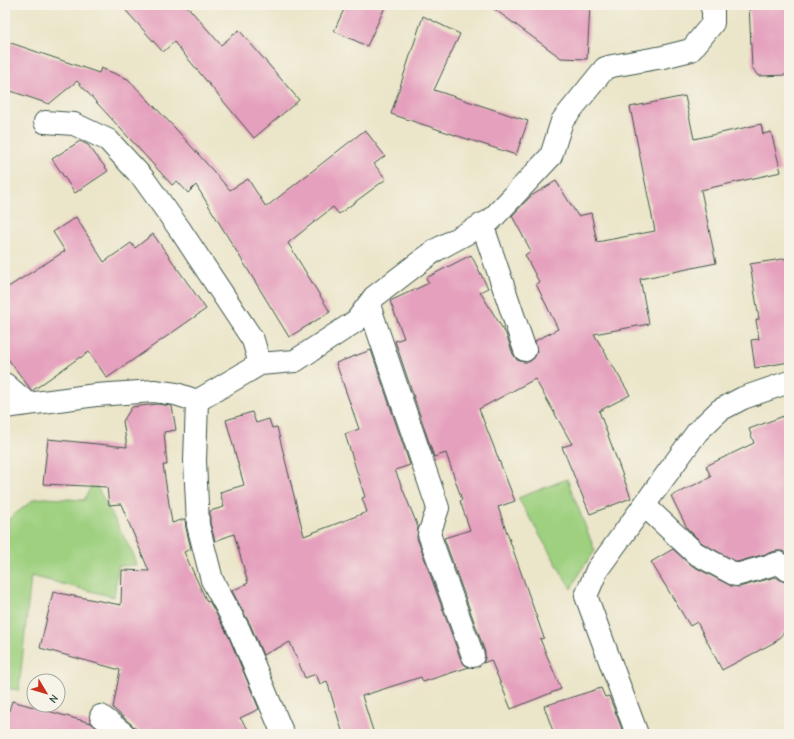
<svg xmlns="http://www.w3.org/2000/svg" width="794" height="739" viewBox="0 0 794 739" font-family="'Comic Neue',sans-serif">
<style>
.green{fill:#9ed07f;stroke:#5e865a}
.building{fill:#e5a0bd}
.lines{fill:none;stroke-linecap:round;stroke-linejoin:round}
.street-casing{stroke:#3e564a;stroke-width:24}
.street{stroke:#fff;stroke-width:22}
</style>
<rect width="100%" height="100%" fill="#f7f3e8"/>
<filter id="ink" filterUnits="userSpaceOnUse"><feTurbulence type="fractalNoise" baseFrequency=".025" numOctaves="2"/><feDisplacementMap in="SourceGraphic" scale="8" xChannelSelector="R" yChannelSelector="G"/><feConvolveMatrix kernelMatrix="1 2 1 2 8 2 1 2 1" color-interpolation-filters="sRGB"/></filter>
<filter id="wash" filterUnits="userSpaceOnUse"><feTurbulence type="fractalNoise" baseFrequency=".012" numOctaves="4" result="noise"/><feDisplacementMap in="SourceGraphic" scale="16" xChannelSelector="R" yChannelSelector="G"/><feGaussianBlur stdDeviation="0.9" result="paint"/><feColorMatrix in="noise" values="0 0 0 0 0 0 0 0 0 0 0 0 0 0 0 0 0 1.4 0 .05"/><feComposite in="paint" operator="in"/></filter>
<g filter="url(#wash)">
<rect width="100%" height="100%" fill="#ebe5c9"/>
<!-- green -->
<path class="green" d="M567,479l28,72 -14,19 -10,19 -53,-91z
M94,481l39,73 3,11 -18,1 -4,31 -83,-21 -12,114 -14,-2v-166l29,-23 11,-1 39,2z"/>
<g id="blocks">
<!-- building -->
<path class="building" d="M121,5h65l35,40 18,-15 60,70 -45,38 -80,-96 -11,10z
M346,5h40l-19,41 -33,-15z
M489,5h101l-3,54 -26,-1z
M749,5h40v70l-31,1 -6,-9z
M423,16l37,18 -26,56 94,31 -12,34 -125,-41z
M5,41l94,32 2,-5 27,11 47,49 55,62 18,-11 18,28 99,-77 20,26 -11,8 12,15 -47,35 -6,-7 -45,36 42,69 -41,25 -93,-152 -8,8 -11,-12 -5,4 -95,-104 -28,23 -44,-15z
M685,96l9,43 67,-15 2,10 8,-2 10,40 -80,18 15,73 -76,16 9,45 -55,10 36,61 -31,16 32,87 -41,16 -28,-67 10,-3 -37,-65 -56,30 36,92 -17,6 46,131 -4,1 21,50 -50,20 -20,-49 -8,3 2,-5v-6l-41,-114 26,-8 -10,-29 2,-1 -16,-47 -12,4 -39,-116 9,-3 -14,-37 39,-18 -3,-5 45,-23 17,33 -8,4 26,42 7,20 4,6 6,2h6l5,-4 3,-6 -2,-11 23,-12 -22,-45 3,-2 -14,-27 6,-4 -19,-35 19,-20 25,-15 22,35 13,-3 6,29 58,-11 -25,-124z
M80,141l8,4 20,26 -33,22 -23,-34z
M76,217l28,45 27,-19 4,5 18,-14 53,75 -99,69 -18,-26 -9,6v-1l-48,34 -27,-36v-66l60,-38 -12,-19z
M789,258v104l-34,6 -4,-28 8,-1 -3,-19 3,-1 -9,-55z
M371,350l39,115 -15,5 23,57 -1,11 44,122 4,5 4,2 -46,15 -2,-5 -59,19 12,38h-31l-16,-53 -7,3 -4,-10 -11,4 -15,-36 -27,13 -13,-31 -18,-33 16,-8 -14,-49 -19,7 -5,-18v-12l14,-4 -4,-15 24,-7 -18,-65 26,-8 4,11 13,-4 3,9 5,-1 27,109 63,-24 -5,-14 3,-1 -20,-63 14,-5 -23,-66z
M157,404l15,2 4,24 -12,2 3,33h-4l9,58 13,-4 1,9 5,21 -7,3 23,50 2,-1 19,34 31,74 -19,9 12,16h-110l-29,-26 7,-38 -80,-22 13,-56 68,13 1,-35 27,1 -28,-67 -12,1 -2,-18 -64,-3 5,-45 79,8 -4,-26 9,-14z
M789,414v141l-7,-4h-6l-39,11 -35,-19 -15,-15 -16,-32 40,-19 -5,-11 48,-23 -5,-14z
M673,549l16,15 42,22 8,1 37,-10 6,4 7,2v44l-14,15 -53,28 -25,-48 -7,4 -39,-64z
M601,688l4,9 4,-1 15,38h-70l-10,-28z
M12,701l79,22 11,9 -1,2h-96v-11z"/>
</g>
</g>
<g filter="url(#ink)">
<use href="#blocks" fill-opacity="0" stroke="#3e564a" stroke-width="1"/>
<g class="lines">
<!-- street casing -->
<g class="street-casing">
<path id="street" d="M45,122l29,2 34,16 35,38 38,53 72,109 7,24
M482,224l43,126
M369,305l69,203 -9,26 44,122
M5,384l22,19
M197,401l-2,60 3,64 14,55 27,50 44,104
M5,407l91,-12 58,-4 22,3 21,7 63,-37 35,-3 61,-40 18,-24 47,-36 15,-11 55,-30 60,-64 11,-35 43,-53 7,-2 51,-9 28,-7 22,-27v-12l-2,-6
M644,505l51,48 41,22 43,-12 10,8
M101,716l23,18
M637,734l-51,-138 11,-26 101,-139 22,-21 23,-12 46,-16"/>
</g>
<!-- street -->
<use href="#street" class="street"/>
</g>
</g>
<!-- margin -->
<rect width="794" height="739" fill="none" stroke="#f7f3e8" stroke-width="20"/>
<!-- north arrow -->
<g transform="translate(46 693) rotate(128)"><circle r="19" fill="#f7f3e8" stroke="#a1aaa0"/>
<path d="M0-3L7 15L0 10L-7 15Z" fill="#c8321e"/>
<text y="-6" font-size="11" font-weight="bold" text-anchor="middle" fill="#1f3d34">N</text>
</g>
</svg>
